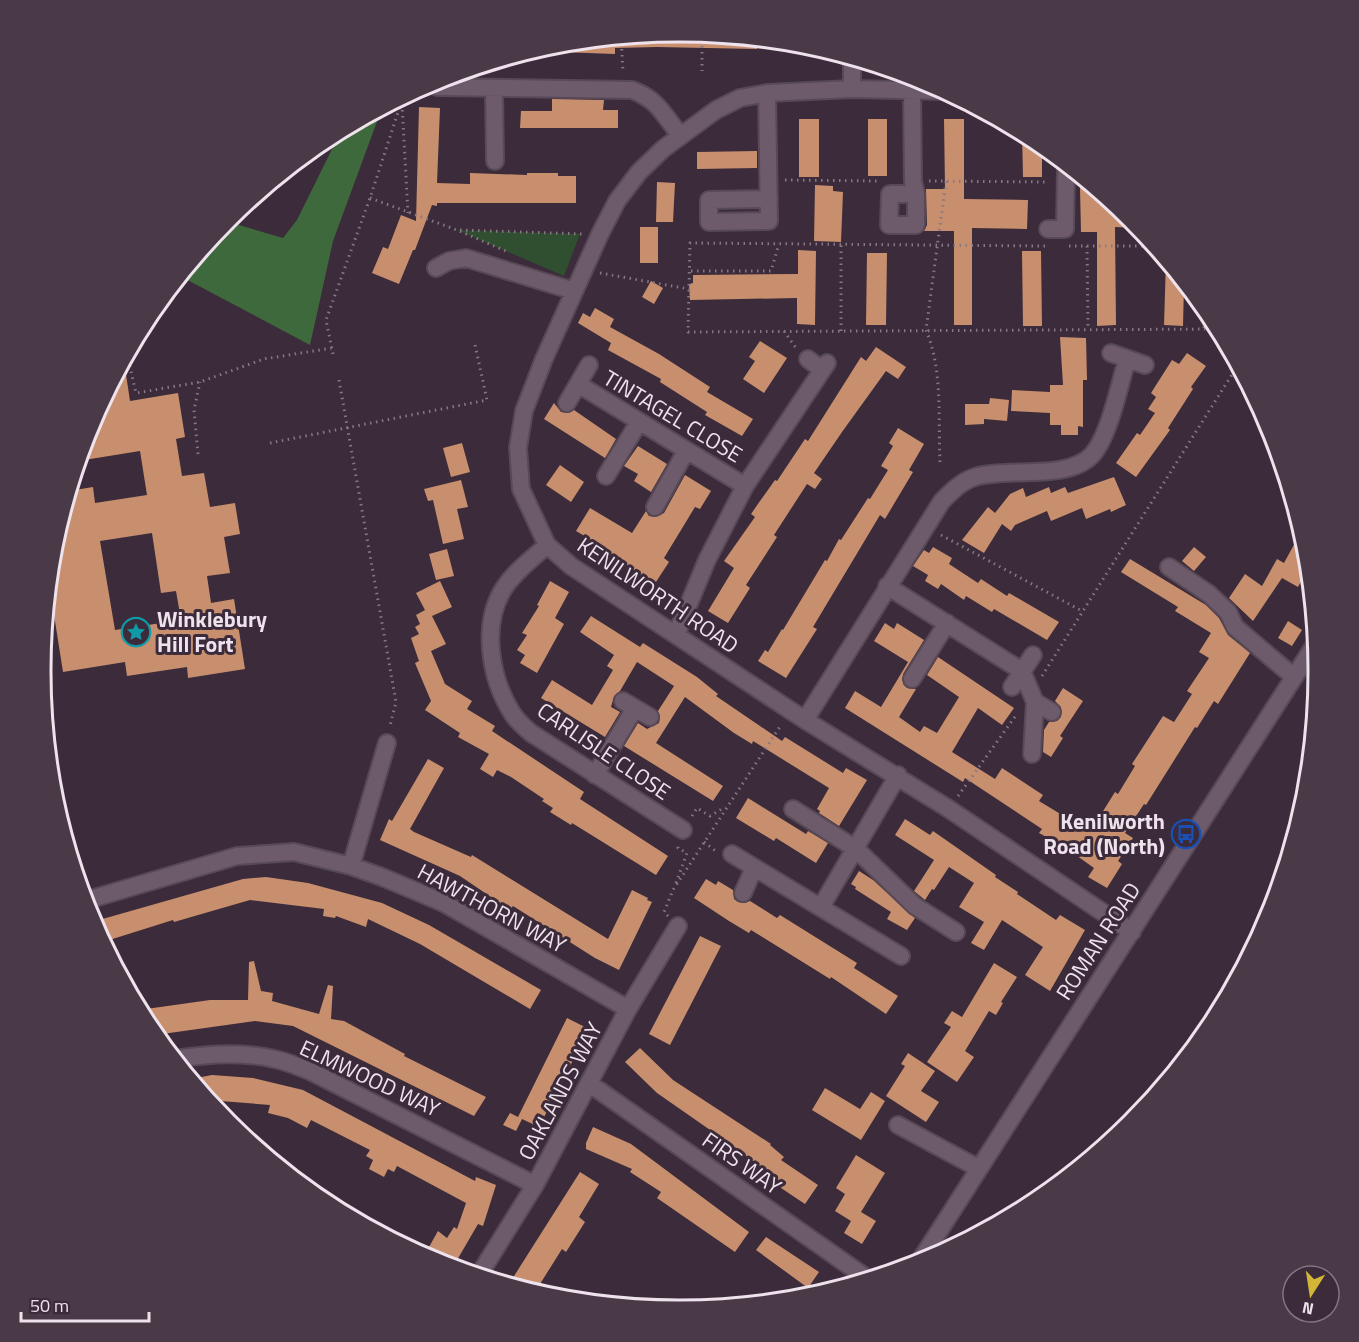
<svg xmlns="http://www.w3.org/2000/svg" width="1359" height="1342" viewBox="0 0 1359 1342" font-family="'Titillium Web',sans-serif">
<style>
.green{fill:#304e30}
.forest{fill:#3e693d}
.building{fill:#c88f6e;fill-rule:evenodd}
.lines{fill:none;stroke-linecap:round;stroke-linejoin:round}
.minor-casing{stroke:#574956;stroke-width:20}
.path{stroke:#867884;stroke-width:3;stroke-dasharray:1.5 4.5;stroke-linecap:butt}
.minor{stroke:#6d5a6b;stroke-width:16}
.labels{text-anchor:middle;stroke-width:6;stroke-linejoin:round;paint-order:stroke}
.street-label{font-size:22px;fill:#eee3ed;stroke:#3c2b3a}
.poi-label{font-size:22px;font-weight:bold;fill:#eee3ed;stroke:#3c2b3a;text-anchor:start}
.rim{fill:none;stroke:#eee3ed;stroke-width:3}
</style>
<rect width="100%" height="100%" fill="#3c2b3a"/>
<!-- green -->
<path class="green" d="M457,230l123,4 -16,42z"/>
<!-- forest -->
<path class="forest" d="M382,108l-49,133 -23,104 -130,-69 47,-57 12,6 44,13 14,-18 40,-81v-7z"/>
<!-- building -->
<path class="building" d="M679,32l78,7v10l-100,-2 -42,1v6l-56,-2v-9z
M552,99l52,1 -1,10h15v18h-98l1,-17h31z
M419,107l21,1 -3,75 33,1v-11l57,2v-2h31v3h18v27h-139v3l-5,-1 -17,45h-2l-14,34 -27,-11 11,-26 5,2 13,-34 15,6z
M799,119h20v58h-20z
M868,119h19v57h-19z
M944,119h20v80l64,1 -1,29 -55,-1v97h-18v-94h-30l3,-6 -1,-36h19z
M1022,133l20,12v32h-19z
M757,151v17l-60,1v-17z
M657,182l18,1 -2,39h-17z
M815,185l18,1v5l10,1 -2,50 -27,-1z
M1080,188h14l2,1v11h13l23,19 7,9 -24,-1 1,98 -19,1v-94h-16z
M640,227h18v36h-18z
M798,250l18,1 -1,74 -18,-1v-26l-107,2 -1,-16 4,-1v-8l105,-1z
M1022,251h19l1,75h-19z
M867,253h20l-1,72h-20z
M1166,260l18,23 -1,43 -19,-1z
M651,281l12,7 -9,16 -12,-7z
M595,308l19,11 -4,8 49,27 51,33 -3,5 46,27 -11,17 -37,-21 2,-3 -47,-30 1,-3 -53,-29 3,-7 -33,-20 5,-10 7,4z
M1060,337l26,1 1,42h-4v47l-5,-1v9h-17v-10h-11v-12l-39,-2 1,-21 38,2v-7h13z
M760,341l27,17 -23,35 -21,-14 12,-18 -6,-4z
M876,347l30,20 -8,12 -12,-8 -44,61 -28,41 8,6 -7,10 -8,-5 -33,51 3,2 -31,48 4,3 -22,35 -20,-12 26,-43 -10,-7 31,-44 -4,-3 9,-13 15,-21 2,1 28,-42 3,2 53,-84 5,4z
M1187,353l19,13 -15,21 2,2 -25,39 2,2 -34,47 -20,-14 21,-30 3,2 15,-22 -7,-4 8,-12 -5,-4 21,-33 7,4z
M124,361l6,40 48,-8 7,44 -9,2 6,37 22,-3 6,34 25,-4 5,31 -16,3 6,36 -23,3 4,27 23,-4 11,70 -57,9 -1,-11 -60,9 -2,-14 -62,10 -14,-89 3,-37 17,-55 24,-4 2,16 52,-8 -7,-44 -62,10 11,-35zM152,533l9,60 15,-2 5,29 -66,10 -15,-89z
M990,398l19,2 -2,21 -23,-2v5l-19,1v-21h24z
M554,403l7,9 7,1 6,-3 42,29 -11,19 -61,-39z
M898,428l26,16 -15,26 4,2 -28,47 -5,-4 -67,112 4,2 -31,49 -28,-17 7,-11 3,2 14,-23 1,1 42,-70 2,1 12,-22 2,1 27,-42 2,1 18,-29 -7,-4 12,-20 -4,-3z
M462,443l8,29 -19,5 -8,-29z
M638,446l29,18 -16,28 -17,-11 4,-7 -14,-8z
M560,465l24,17 -13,20 -25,-17z
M685,475l26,16 -11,18 -5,-2 -31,51 5,4 -15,23 -23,-15 1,-2 -29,-17 2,-3 -29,-17 14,-23 42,25 14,-22 3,5 6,1 9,-4z
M1114,477l12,28 -15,7 -1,-3 -24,10 -4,-11 -31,13 -4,-10 -32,14 -4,6 -9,-7 -18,29 -22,-13 26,-33 7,6 15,-19 13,-6 3,9 23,-10 2,6 14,-6 3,6z
M461,480l7,27 -11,2 7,30 -21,5 -10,-44 -5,1 -4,-12z
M1302,530l5,17 2,20 -11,20 -16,-9 -29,43 -24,-23 16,-24 17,12 15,-27 7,4z
M933,547l19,11 -3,6 29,19 3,-4 26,17 2,-3 50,29 -12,18 -53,-31 -2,3 -26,-16 -2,4 -23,-16 -3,5 -13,-8 3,-6 -15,-9 11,-16 5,3z
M1194,547l12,10 -12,14 -12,-10z
M447,549l7,27 -18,4 -7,-26z
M1130,559l76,46 13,13 9,17 22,18 -32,51 -4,-3 -17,27 -2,-1 -49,78 -2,-1 -19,29 8,5 -15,23 4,3 -15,24 -19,-11 6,-9 -31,-22 -24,-13 3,-4 -77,-51 -2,4 -118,-74 10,-17 26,16 27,-45 -34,-21 11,-18 9,6 3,-6 27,17 -21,34v10l4,4 9,1 -17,28 21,15 4,-6 13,7 22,-36 -32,-22 11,-18 76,51 -12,17 -24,-17 -26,44 43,27 7,-11 41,27 -4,6 51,31 25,-40 3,2 17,-28 -3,-2 31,-48 11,6 18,-28 -5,-3 22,-33 -10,-6 12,-19 -36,-22 3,-4 -57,-35z
M440,581l12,26 -20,9 14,28 -15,7 14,33 27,17 -5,8 28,17 -3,5 92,61 -4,7 88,57 -12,19 -84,-52 -1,2 -21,-13 3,-4 -11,-7 2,-2 -33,-22 -14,-7 -4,7 -13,-8 9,-15 -31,-17 2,-4 -35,-23 6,-9 -16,-38 4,-2 -8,-23 8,-4 -4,-7 5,-3 -4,-9 9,-5 -9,-17z
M550,581l19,11 -14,26 9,6 -27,49 -17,-10 5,-8 -8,-5 10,-15 -5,-2 17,-27 -2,-1z
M591,616l49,31 3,-4 54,34 21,17 -2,2 66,45 3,-4 58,36 3,-5 21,12 -28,46 -20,-13 1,-2 -3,-2 12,-21 -76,-47 -1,3 -18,-11 -49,-36 -29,46 67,43 -10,15 -89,-55 14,-23 9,6 12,-6 1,-6 -2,-6 16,-25 -37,-24 -17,29 -6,5 -3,11 9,5 -15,25 -64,-39 11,-18 40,25 21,-35 -6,-4 7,-11 -34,-23z
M1288,621l14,9 -10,16 -14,-8z
M1063,688l20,13 -23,35 3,2 -12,19 -8,-5 1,-22 5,-8 8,-1 4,-4v-10l-6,-6z
M428,759l16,9 -34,61 4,3 57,25 1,-2 136,84 24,-49 16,8 -1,2 5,2 -33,68 -24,-12 -82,-52 -3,4 -50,-34 -80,-36 9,-21 3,2z
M748,798l58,36 2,-3 20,12 -12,20 -40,-25 -2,3 -38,-23z
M905,819l25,16 3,-4 63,44 -1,2 23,15 -1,2 39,26 4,-5 25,15 -35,61 -25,-16 18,-28 -41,-27 -18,30 -13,-7 13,-21 -25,-15 15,-24 -25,-16 -15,23 -2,-1 -7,11 -11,-9 20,-31 -39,-25z
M859,871l14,9 42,38 -8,12 -20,-11 4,-7 -36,-23 1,-2 -5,-3z
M266,877l42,6 74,20 47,22 112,65 -11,19 -110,-65 -52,-25 -2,8 -30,-11 -1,2 -12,-2 1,-7 -74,-9 -76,22 -1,-2 -70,22 -11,-20 151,-43z
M706,879l10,6 2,-4 15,9 1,9 4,3 7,1 5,-2 27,17 3,-3 77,48 -3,5 44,28 -12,18 -55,-37 -1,2 -79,-49 -2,3 -20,-12 -35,-23z
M700,936l21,10 -51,99 -21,-11z
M254,961l7,30 12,2 -1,8 47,13 9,-29 5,1 -2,33 13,2 61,33 -1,2 82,41 -12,19 -181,-90 -38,-5 -100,14 -16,-25 71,-10h38l1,-38z
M994,963l23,14 -16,25 2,1 -7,12 -7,-4 -24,40 9,6 -17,25 -30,-20 24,-35 -7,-4 8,-12 10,6z
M567,1018l22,11 -50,98 -17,-8 -6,12 -13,-6 7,-12 8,4z
M640,1048l33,32 98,64 -1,1 14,12 -3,3 37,25 -13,19 -24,-16 2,-4 -47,-36 -79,-55 -32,-31z
M908,1053l27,18 -14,20 18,11 -13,20 -40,-26 19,-30 -4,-2z
M212,1075l41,3 50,12 172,91 1,-4 20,8 -13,41 -5,-2 -25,43 -21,-7 1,-1 -8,-5 13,-23 9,7 7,-11 3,2 9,-26 -69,-37 -3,6 -6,-3 -4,8 -15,-8 4,-9 -7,-4 4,-6 -59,-30 -4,8 -19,-10 -20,-5 2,-8 -62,-5 -17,-21z
M825,1088l35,21 11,-17 14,9 -24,39 -49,-30z
M593,1127l38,17 118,88 -14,20 -78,-54 4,-6 -31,-20 2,-3 -46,-20v-6z
M856,1155l29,18 -24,39 15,9 -14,23 -18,-11 7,-12 -16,-10 10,-17 -9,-6z
M580,1172l19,12 -20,33 6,5 -19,30 -4,-3 -27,43 -26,-8z
M766,1237l53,35 -11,16 -52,-38z"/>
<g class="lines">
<!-- minor casing -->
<g class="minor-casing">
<path id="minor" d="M437,87l195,3c27,10 31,25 49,46
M494,88l1,73
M852,89v-31
M912,91l1,90 3,13v31h-27l1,-31h26
M945,91l-93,-2 -85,4 -27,5 -24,12 -53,39 -24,23 -22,29 -17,33 -56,125 -20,52 -6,37 3,41 26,56 24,21 234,154 144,89 183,123
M767,93c1,43 1,86 2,128l-60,1v-22l60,-1
M1048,229h17l1,-64
M436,268l13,-7 17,-3 108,33
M1111,353l34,12
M808,359l14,11
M578,384l167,102
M567,403l22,-38
M606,476l33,-54
M655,507l31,-56
M547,545c-15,14 -32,26 -43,43 -23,36 -14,90 8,125 4,7 12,14 19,20l152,97
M1169,567l40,27 19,18 7,15 59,50
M887,586l135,85 13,31 17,10
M676,635l31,-75 38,-74 82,-123
M912,679l35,-56
M1012,687l21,-32
M623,701l27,16
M805,720l137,-219c10,-10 20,-20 33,-24 32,-10 93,4 117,-22 17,-18 28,-72 35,-96
M1032,754l3,-52
M595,775l40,-67
M793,809l63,40 59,57 41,26
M732,854l169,102
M351,866l36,-123
M743,893l11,-25
M84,901l153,-45 57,-4 57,14 31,11 62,26 184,106
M821,907l77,-132
M175,1059c32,-5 67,-8 99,0 12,2 25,8 36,12l225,114
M590,1084l278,195
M898,1125l80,43
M918,1264l398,-621
M479,1275l56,-90 93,-176 50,-83"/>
</g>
<!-- path -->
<path class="path" d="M702,34v37
M621,37l2,35
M402,104l6,109
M785,180l96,1
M929,181l120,1
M370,198l87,32 51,22
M460,230l123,4
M1045,246l-355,-3 -2,89 530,-3
M1069,246h85
M1087,246l1,83
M691,271h80l8,-27
M600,273l89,16
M1204,328l1,-19
M784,331l12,17
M841,331v-87
M127,354l9,39 64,-11 64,-23 68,-11
M333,354l-7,-34 44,-122 33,-101
M339,380l57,322 -6,24
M270,443l217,-43 -12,-55
M198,454l-4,-44 6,-28
M940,462c-2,-43 3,-92 -14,-132l20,-149
M941,535l141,76
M1042,676l196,-311
M958,796l59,-82
M692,816l5,-8 13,8 15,-9
M704,842l13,10
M676,883l11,-30 -9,-5v-2
M668,916l-4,-4 9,-22 108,-165"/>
<!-- minor -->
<use href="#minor" class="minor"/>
</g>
<!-- icons -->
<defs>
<g id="sight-ring" transform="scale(1.5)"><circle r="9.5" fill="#3c2b3a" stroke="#0f9aa8" stroke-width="1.5"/><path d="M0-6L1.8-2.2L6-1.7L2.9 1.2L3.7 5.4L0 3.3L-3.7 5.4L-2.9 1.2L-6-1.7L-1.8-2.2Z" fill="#0f9aa8"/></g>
<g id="bus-ring" transform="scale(1.5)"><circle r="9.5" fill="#3c2b3a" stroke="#1a4fb4" stroke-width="1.5"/><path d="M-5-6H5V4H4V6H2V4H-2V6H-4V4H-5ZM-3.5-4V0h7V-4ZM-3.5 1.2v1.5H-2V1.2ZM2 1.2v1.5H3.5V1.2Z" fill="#1a4fb4"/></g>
</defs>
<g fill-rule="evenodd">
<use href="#sight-ring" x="136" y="632"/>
<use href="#bus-ring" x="1186" y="834"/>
</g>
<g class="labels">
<!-- street labels -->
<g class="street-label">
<text transform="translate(673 416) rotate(31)" y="8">TINTAGEL CLOSE</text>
<text transform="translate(658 595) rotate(34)" y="8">KENILWORTH ROAD</text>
<text transform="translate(604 751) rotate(34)" y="8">CARLISLE CLOSE</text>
<text transform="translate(492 908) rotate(28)" y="8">HAWTHORN WAY</text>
<text transform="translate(1098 941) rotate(-57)" y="8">ROMAN ROAD</text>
<text transform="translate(370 1078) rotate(25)" y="8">ELMWOOD WAY</text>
<text transform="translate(560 1091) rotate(-62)" y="8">OAKLANDS WAY</text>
<text transform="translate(742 1163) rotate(35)" y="8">FIRS WAY</text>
</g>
<!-- poi labels -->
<g class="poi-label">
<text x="157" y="627">Winklebury<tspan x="157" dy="25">Hill Fort</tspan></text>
<text x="1165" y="829" text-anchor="end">Kenilworth<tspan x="1165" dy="25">Road (North)</tspan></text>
</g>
</g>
<!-- crop -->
<path d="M0 0H1359V1342H0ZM679 42H680A628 628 0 0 1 1308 670V672A628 628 0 0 1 680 1300H679A628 628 0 0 1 51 672V670A628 628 0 0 1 679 42Z" fill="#4a3a48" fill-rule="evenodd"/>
<path class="rim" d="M679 42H680A628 628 0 0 1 1308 670V672A628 628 0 0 1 680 1300H679A628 628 0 0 1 51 672V670A628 628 0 0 1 679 42Z"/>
<!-- north arrow -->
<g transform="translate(1311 1294) rotate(192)"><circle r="28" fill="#3c2b3a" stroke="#837582" stroke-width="1.5"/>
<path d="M0-4.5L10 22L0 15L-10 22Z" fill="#d3b635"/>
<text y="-9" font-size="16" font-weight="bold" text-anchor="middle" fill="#eee3ed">N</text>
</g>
<!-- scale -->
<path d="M21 1312v9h128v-9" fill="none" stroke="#eee3ed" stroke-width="3"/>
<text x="30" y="1312" font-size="18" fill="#eee3ed" stroke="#3c2b3a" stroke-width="4.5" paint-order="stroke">50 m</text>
</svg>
